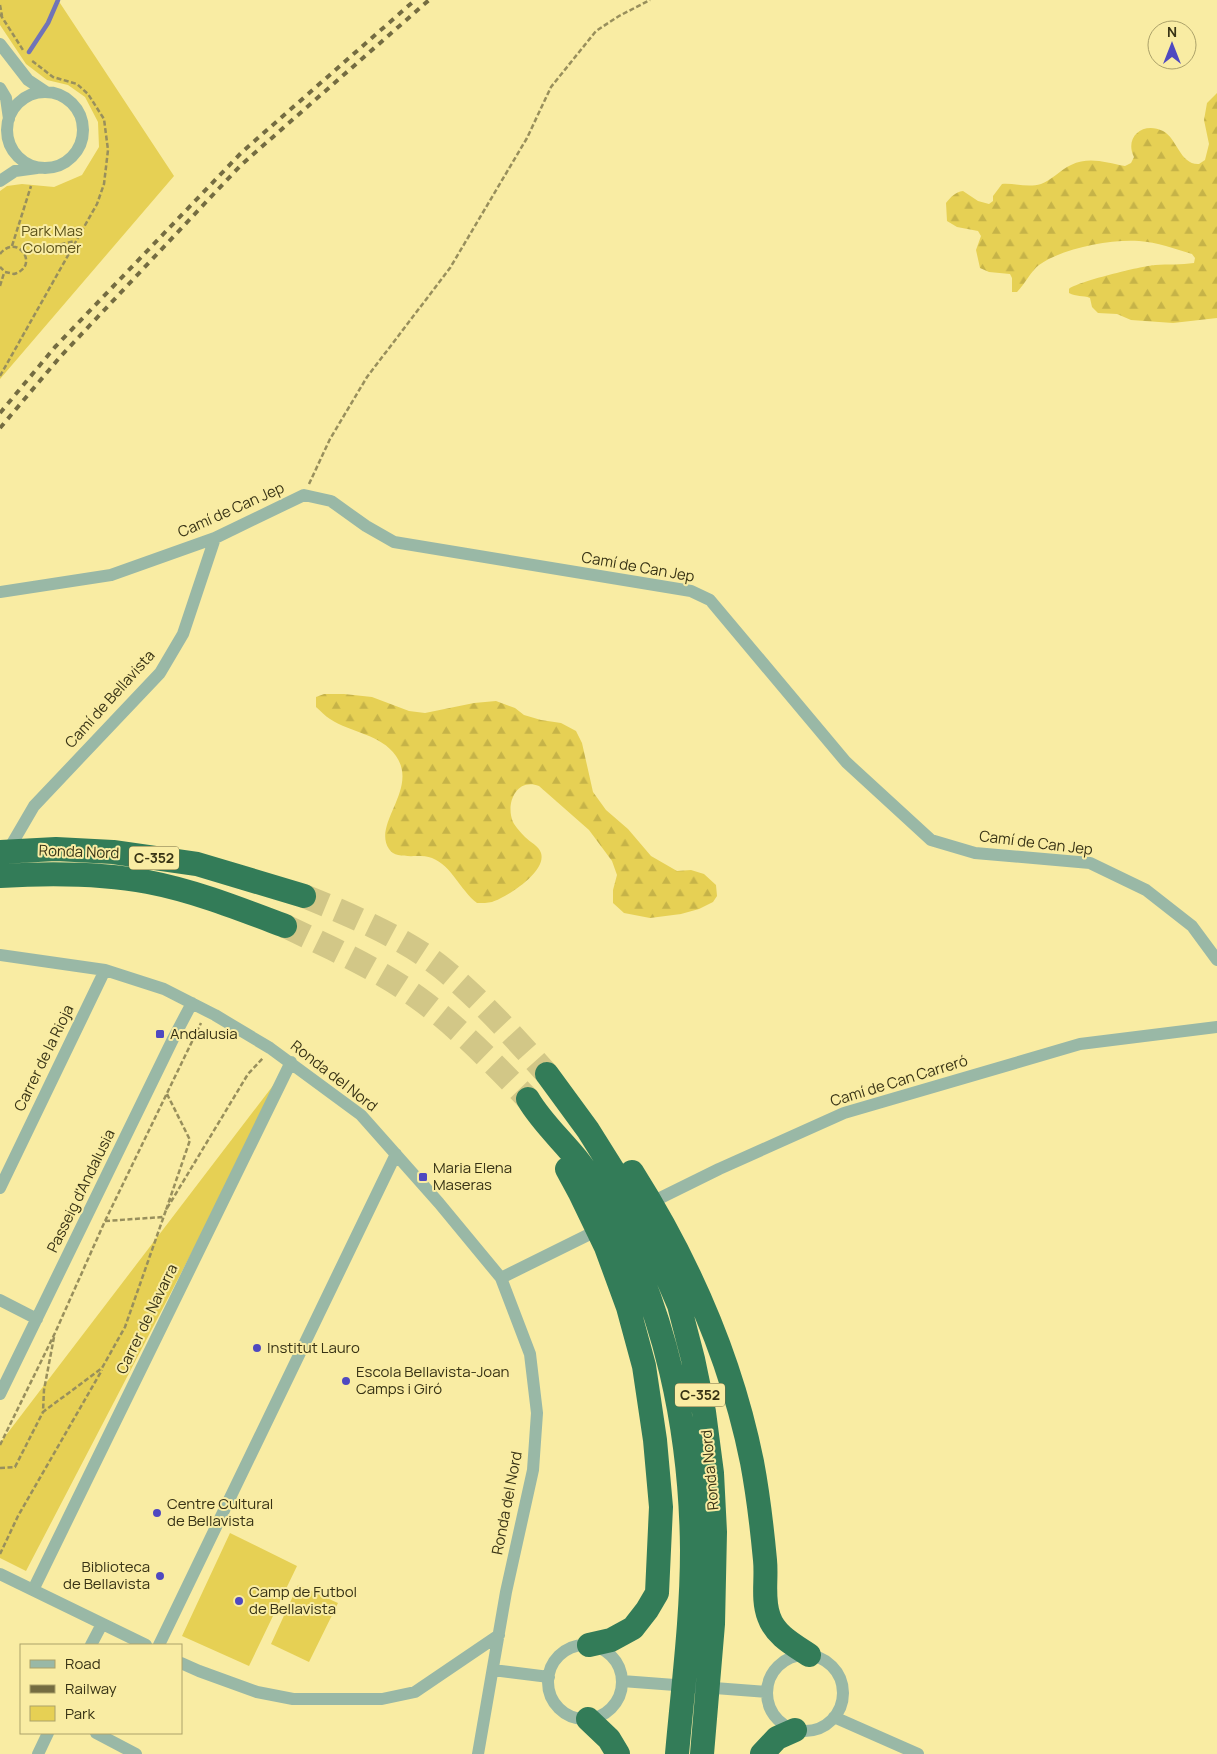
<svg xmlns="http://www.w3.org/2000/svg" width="1217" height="1754" viewBox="0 0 1217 1754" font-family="Manrope,sans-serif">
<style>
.forest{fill:url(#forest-firs)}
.green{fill:#e6d054}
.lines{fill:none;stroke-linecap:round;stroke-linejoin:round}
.stream{stroke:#7174b7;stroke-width:4.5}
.highway-tunnel{stroke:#d2c787;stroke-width:24;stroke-dasharray:24 12;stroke-linecap:butt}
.path{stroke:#988f5c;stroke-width:2.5;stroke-dasharray:5 2.5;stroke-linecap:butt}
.street{stroke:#99b8a6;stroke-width:12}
.highway{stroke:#337c58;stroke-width:24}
.rail{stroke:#746c41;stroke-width:4;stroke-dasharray:6 6;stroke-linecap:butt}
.poi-dot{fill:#4f49c0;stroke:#f9eca3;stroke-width:2}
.labels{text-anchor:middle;stroke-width:4;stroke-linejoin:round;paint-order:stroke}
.shield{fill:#f9eca3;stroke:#726a40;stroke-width:1}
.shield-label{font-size:14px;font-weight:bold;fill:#383315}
.park-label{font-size:15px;fill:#5b5119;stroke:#f9eca3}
.street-label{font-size:15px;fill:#383315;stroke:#f9eca3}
.poi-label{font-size:15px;fill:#383315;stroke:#f9eca3;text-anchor:start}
</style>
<defs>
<pattern id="forest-firs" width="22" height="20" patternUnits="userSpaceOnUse" patternTransform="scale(1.25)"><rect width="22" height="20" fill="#e6d054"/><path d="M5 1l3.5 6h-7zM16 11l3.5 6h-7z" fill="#c6b348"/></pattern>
</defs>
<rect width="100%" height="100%" fill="#f9eca3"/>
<!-- forest -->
<path class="forest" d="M1217,93v225l-44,5 -42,-3 -14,-6 -19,-1 -6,-6 -2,-9c-7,-3 -14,-1 -21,-5v-4c7,-7 73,-23 86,-24 13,-1 26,0 39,-2l1,-5 -3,-4c-17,-5 -35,-12 -53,-13 -29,-2 -76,7 -100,24 -8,6 -14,19 -22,27h-5v-14l-2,-4 -21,-2 -9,-4 -4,-18 5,-14 -3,-5 -21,-4 -10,-6 -1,-18c5,-6 9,-11 17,-12l15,10 11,3 4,-3v-5l9,-12c13,-1 26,4 39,0 11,-4 19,-14 30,-19 19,-9 35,-2 54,1l6,-3 3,-6c-10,-20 9,-36 29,-26 14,7 17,34 36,33l6,-4 4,-16 -5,-24 3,-17z
M324,694h20l28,3 37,14 16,2 49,-10 22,-2 19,7 9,7 17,5 20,3 15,8 6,12 11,49 13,18 22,19 23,27 26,15 14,-1 13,4 12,11 1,11 -4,6 -14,7 -18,5 -31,4 -26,-5 -11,-10v-13l4,-15 -5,-14 -23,-31 -50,-44c-22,-9 -34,17 -26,36 2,4 8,11 12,15 5,5 14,9 16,16 6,19 -34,44 -49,49 -4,1 -10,1 -15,1 -17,-13 -25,-37 -45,-45 -13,-5 -35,3 -43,-9 -17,-25 30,-60 7,-93 -15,-22 -45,-23 -66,-37 -5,-3 -9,-8 -14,-12v-10z"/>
<!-- green -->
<path class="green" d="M0,0h58l116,176 -174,203v-188l7,-5 15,-2 32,3 28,-12 17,-28 -1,-25 -13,-25 -17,-12 -21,-5 -21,-16 -26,-39z
M291,1062l-265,509 -26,-13v-115z
M230,1533l67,33 -48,100 -67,-30z
M298,1585l40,18 -29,59 -38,-18z"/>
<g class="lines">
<!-- stream -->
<path class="stream" d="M29,52l19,-29 10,-23"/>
<!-- highway-tunnel -->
<path class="highway-tunnel" d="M304,896c44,18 101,42 138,72 39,32 72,69 105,106
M285,926c48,23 98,45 140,77 37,28 70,62 103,96"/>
<!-- path -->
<path class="path" d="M0,5l2,11
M0,14l23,36
M12,246l19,-60
M24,253l51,-12
M0,254c17,-22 41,12 14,20l-9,-2 -5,-5
M0,286l4,-13
M0,376l97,-172 7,-20 4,-34 -4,-31 -16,-25 -11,-10 -24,-7 -22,-17
M309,484l21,-45 37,-62 83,-109 77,-130 24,-51 45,-56 23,-15 31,-16
M167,1094l23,46 -24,70 82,-136 15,-16
M105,1221l58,-4
M54,1337l-10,53 -1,22 59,-44 23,-41 41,-117
M0,1445l55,-112 50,-112 96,-198
M0,1468l15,-1 28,-55
M0,1554l18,-38 84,-146"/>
<!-- street -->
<path class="street" d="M0,44l28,36 18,12
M0,88l6,10 3,21
M7 130a38 38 0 1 1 76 0a38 38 0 1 1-76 0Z
M0,181l15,-10 22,-3
M0,592l111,-17 104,-37 89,-43 27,6 35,25 28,16 297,49 19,9 136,162 85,78 44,13 115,10 56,27 46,36 25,34
M6,854l28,-48 126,-133 23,-39 32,-96
M0,955l105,15 59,19 51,26 55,33 91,67 78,88 62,75 29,76 7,59 -4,57 -27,122 -28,162
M0,1188l105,-218
M646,1205l73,-36 125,-56 236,-69 137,-17
M501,1278l101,-50
M0,1300l37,19
M0,1394l173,-355 19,-36
M0,1574l146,71
M33,1590l258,-528
M548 1682a37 37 0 1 1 74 0a37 37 0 1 1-74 0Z
M91,1645l11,-21
M159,1645l237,-491
M767 1693a38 38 0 1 1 76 0a38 38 0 1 1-76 0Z
M181,1663l18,8 58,21 36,7h89l33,-7 84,-57
M493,1670l56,7
M622,1681l145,11
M834,1717l84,37
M96,1733l40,21
M38,1754l10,-21"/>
<!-- highway -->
<path class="highway" d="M0,852l56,-3 57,3 84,12 107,32
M0,876c49,-3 100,-3 148,6 47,9 92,27 137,44
M547,1074l41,56 42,67 22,45 27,63 14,54 11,53 8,61 3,59 -2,92 -11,130
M528,1099c14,24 35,42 52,64 10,13 19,28 27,42 59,104 84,226 85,345 0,68 -9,136 -15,204
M567,1169l13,24 26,54 22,60 16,59 11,74 6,67 -4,86 -10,17 -14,18 -22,12 -22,5
M632,1172c57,90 99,186 120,290 6,32 10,66 13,98 2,19 -3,39 4,57 6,18 25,28 40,38
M588,1719l21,20 9,15
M762,1754l15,-16 18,-8"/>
<!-- rail -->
<path class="rail" d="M0,413l55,-66 187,-195 173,-152
M0,428l60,-71 181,-192 188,-165"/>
</g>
<!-- markers -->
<g class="poi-dot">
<rect x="155" y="1029" width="10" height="10" rx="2.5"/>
<rect x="418" y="1172" width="10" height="10" rx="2.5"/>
<circle cx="257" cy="1348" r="5"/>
<circle cx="346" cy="1381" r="5"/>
<circle cx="157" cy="1513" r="5"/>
<circle cx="160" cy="1576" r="5"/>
<circle cx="239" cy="1601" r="5"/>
</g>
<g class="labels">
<!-- shield labels -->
<g class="shield">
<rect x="129" y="846.5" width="50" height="23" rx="4"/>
<rect x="675" y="1383.5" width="50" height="23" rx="4"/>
</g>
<g class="shield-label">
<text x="154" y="863">C-352</text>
<text x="700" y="1400">C-352</text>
</g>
<!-- park labels -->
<g class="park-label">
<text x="52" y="236">Park Mas<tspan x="52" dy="17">Colomer</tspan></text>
</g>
<!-- street labels -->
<g class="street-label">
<text transform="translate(231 510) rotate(-24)" y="5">Camí de Can Jep</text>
<text transform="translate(638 567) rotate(10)" y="5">Camí de Can Jep</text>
<text transform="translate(110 699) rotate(-48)" y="5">Camí de Bellavista</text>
<text transform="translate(1036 843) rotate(7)" y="5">Camí de Can Jep</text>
<text transform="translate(79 852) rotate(2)" y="5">Ronda Nord</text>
<text transform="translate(44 1058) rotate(-64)" y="5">Carrer de la Rioja</text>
<text transform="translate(334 1076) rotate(38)" y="5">Ronda del Nord</text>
<text transform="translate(899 1081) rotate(-17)" y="5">Camí de Can Carreró</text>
<text transform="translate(81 1191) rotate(-64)" y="5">Passeig d'Andalusia</text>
<text transform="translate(147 1319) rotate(-64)" y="5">Carrer de Navarra</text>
<text transform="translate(710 1470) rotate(-95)" y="5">Ronda Nord</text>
<text transform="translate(507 1503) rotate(-79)" y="5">Ronda del Nord</text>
</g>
<!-- poi labels -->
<g class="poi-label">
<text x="170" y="1039">Andalusia</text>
<text x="433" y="1173">Maria Elena<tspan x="433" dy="17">Maseras</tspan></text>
<text x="267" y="1353">Institut Lauro</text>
<text x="356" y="1377">Escola Bellavista-Joan<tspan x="356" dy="17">Camps i Giró</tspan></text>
<text x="167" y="1509">Centre Cultural<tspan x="167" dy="17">de Bellavista</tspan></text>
<text x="150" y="1572" text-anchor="end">Biblioteca<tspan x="150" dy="17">de Bellavista</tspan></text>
<text x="249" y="1597">Camp de Futbol<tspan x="249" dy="17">de Bellavista</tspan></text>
</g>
</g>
<!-- legend -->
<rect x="20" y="1644" width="162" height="90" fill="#f9eca3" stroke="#aca26a"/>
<rect x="30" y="1660" width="25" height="8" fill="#99b8a6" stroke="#aca26a"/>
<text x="65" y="1669" font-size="15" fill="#383315">Road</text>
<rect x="30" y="1685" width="25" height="8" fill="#746c41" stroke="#aca26a"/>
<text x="65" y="1694" font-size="15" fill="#383315">Railway</text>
<rect x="30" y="1706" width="25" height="15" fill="#e6d054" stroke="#aca26a"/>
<text x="65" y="1719" font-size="15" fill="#383315">Park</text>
<!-- north arrow -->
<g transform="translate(1172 45)"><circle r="24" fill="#f9eca3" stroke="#aca26a"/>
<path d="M0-4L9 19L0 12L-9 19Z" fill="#4f49c0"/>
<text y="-8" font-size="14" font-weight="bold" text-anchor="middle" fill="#383315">N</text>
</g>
</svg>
